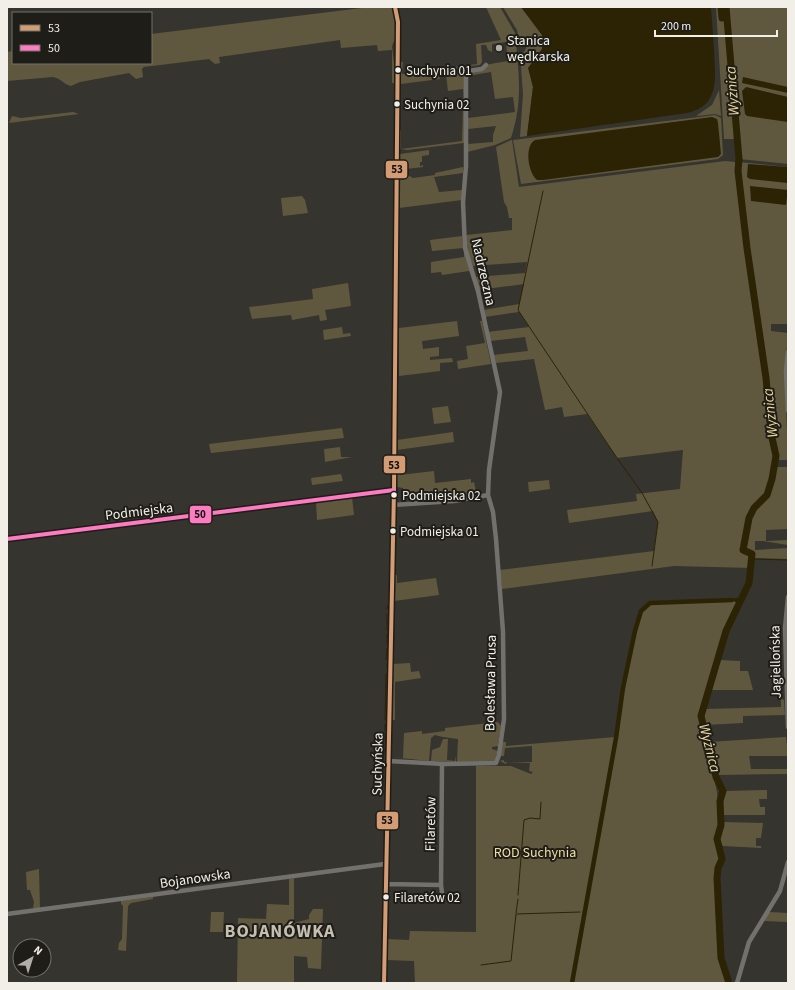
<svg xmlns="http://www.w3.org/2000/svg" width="795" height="990" viewBox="0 0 795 990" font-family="'Source Sans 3',sans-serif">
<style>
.green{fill:#60583e}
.water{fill:#2b2304}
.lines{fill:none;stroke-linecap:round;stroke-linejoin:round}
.stream{stroke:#2b2304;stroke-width:1}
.canal{stroke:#2b2304;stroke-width:4.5}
.river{stroke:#2b2304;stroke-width:7}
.minor{stroke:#72716d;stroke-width:4.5}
.bus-1-casing{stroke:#1f1d18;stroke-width:7}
.bus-2-casing{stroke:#1f1d18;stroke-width:7}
.bus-1{stroke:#d39c74;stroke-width:4}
.bus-2{stroke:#fe7ac1;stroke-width:4}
.poi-dot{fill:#b0aea7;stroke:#1f1d18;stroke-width:1.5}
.bus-dot{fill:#f2efe8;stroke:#1f1d18;stroke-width:1.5}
.labels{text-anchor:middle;stroke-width:4;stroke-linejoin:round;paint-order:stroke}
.bus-label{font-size:13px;fill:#f2efe8;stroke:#1f1d18;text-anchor:start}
.poi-label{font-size:14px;fill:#f2efe8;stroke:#1f1d18;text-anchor:start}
.street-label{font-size:14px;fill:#f2efe8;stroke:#1f1d18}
.park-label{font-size:14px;fill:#f2dea1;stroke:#1f1d18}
.water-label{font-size:15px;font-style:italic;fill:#ecd89b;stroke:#1f1d18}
.district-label{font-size:18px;font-weight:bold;letter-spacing:1px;fill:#c4bfb1;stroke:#1f1d18}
.line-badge{stroke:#1f1d18;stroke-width:1.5}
.pale-badge-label{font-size:11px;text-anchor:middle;font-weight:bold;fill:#111}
</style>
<rect width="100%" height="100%" fill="#36342e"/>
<!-- green -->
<path class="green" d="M370,7h23c3,13 5,27 -1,39l4,34 -2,3h-2v-33l-14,1 -1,-6 -36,3 -1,-8 -121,17 1,6 -5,1 -6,-5 -65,8 -2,2 1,8 -7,2 -7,-6 -49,9 -9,4c-7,-1 -10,-8 -18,-9l-46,4v-29l6,-1v12h138v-29z
M486,7h14l15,26 2,20 -8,1 -2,-2 -1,-10 -14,2v8l-4,-2 -2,-5h-5l1,17 -2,3 -9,1v3h-3l-4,34 -1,-14 -15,2 -2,-16 -7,1 1,3 -39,5v-22h2l-1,12 75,-10 -1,-20 25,-4z
M503,7h18l21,28v14l-13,19 4,19 -6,49 -7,1 3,-43 -3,-40 4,-2 3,-6 -3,-6 -5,-1 -2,-9z
M716,7h3l1,13h6l9,119h-11z
M727,7h61v157l-49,-5z
M517,54c3,33 4,52 -6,84l-16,7 -28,7 1,-8 25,-2v-7l3,-9 -28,3v-11l47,-6 -2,-15 -18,2 -4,-27 -24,4c7,-11 29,-13 41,-15l1,-6z
M719,90l2,26 -6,-2 -19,2 16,-11z
M460,106h4v37l-57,7 -7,-1v-19h1v19l61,-8 1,-35z
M73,112l6,2 -70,9 3,-7 9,2z
M715,115l6,3 2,37 -5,4 -197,25 -8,-44z
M511,140h1l7,47 206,-26 10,1 1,7h2l1,-7 49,5v157h-17v7l17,2 -3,42 3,85h-11l-1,7h12v62l-22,1v11l22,-1v5l-25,-4h-8v9l33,-2v11l-35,-1v10l-79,-2 -172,23 -2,-19 154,-19 4,-29 -5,-11 -84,12 -2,-13 70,-9 -1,-7 44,-5 3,-39 -66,8 -30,-44 -23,3 -2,-10 -17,3 -11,-51 -38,4 -3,-8 35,-4 -3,-14 -35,4 -3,-9 42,-5 -11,-17 6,-26 -45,6 -3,-13 49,-4 2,-11 -54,4 -5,-11 -2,-20 46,-5v-12h-3l-2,-11 -3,-5 -8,-55z
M429,150v5l-7,1v6h-2v4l3,-1v2l-17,2v5l7,4 22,-3v-2l28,-6v6l-29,4 5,15 23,-2v10l-63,8 1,-54z
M302,196l3,4 3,13 -25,3 -2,-18z
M462,236l1,12 -31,3 -2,-11z
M464,249l12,41 -7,-19 -27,4 -1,-3 -10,1v-11l33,-5z
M348,283l3,23 -26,4 2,10 -7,1 -1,-6 -27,5 -1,-5 -39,4 -3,-12 64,-8 -1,-10z
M519,304v8l-34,5 -1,-7z
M457,321l2,15 -37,5 1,8 16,-2v9l-9,1v3l22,-2 1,4 -13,1v8l-41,5v-48z
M480,321h2l9,43 -33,5 -1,-8 11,-2 -2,-13 19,-3z
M342,327l1,7 7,-1 1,3 -27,4 -1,-10z
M448,406l3,16 -17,2 -2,-16z
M342,428l2,10 -133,15 -2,-9z
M453,432l1,10 -57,8v-10z
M340,447l1,10h11l-27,5 -1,-13z
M397,470h2l1,5 34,-4 1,12 36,-4v4l3,-1 3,14 -24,4 -39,2 1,-7h-3v-3h-9v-4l-6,-1z
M341,474l2,7 -31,4 -1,-7z
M549,480l1,9 -21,3 -1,-10z
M352,497l2,18 -37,5 -1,-18z
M395,575h2v8l39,-5 3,17 -45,6z
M740,600l-16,32 -24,85 17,75 3,33 -4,14 5,20 -5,19 4,81 8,24h-155l37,-215 -39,215h-156l-1,-22 -27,-1v-21l22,1 1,-9 66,1v-166h35l20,8 2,-2 -4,-1 1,-8 -23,-1 -1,2 -6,-3 4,-1v2h28v-16l-27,2 -1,8h-4l2,-14h4v4l110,-9 7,-49 12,-57 6,-20 9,-8z
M719,660l21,1v10h8l5,19h-43z
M410,663l1,9 8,-1 2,7 -26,4v38h-4l1,-56z
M781,699l3,1 1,15 -42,1v7l-38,2 -2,-8 1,-8 77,-2z
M498,722l3,4 -3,20 -6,1v2l6,2 -3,10 -38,1 1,-23 -15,-2 -8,-2 -4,3 -2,23 -38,-4 12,1 1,-25 18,-2v3l23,-3v-3z
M786,737l2,19h-39l2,13h37v5l-71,1 -8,-33z
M443,739h5l-1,21 8,1 1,-5v6l-25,-1 1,-11 8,-3z
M723,787l3,4 41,-1v9h-8l1,8h5v8h-43c-1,-10 3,-19 1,-28z
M722,822l41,1 -2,15h-5v8h5v2l-38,-2c-6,-8 -1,-14 -1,-24z
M39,869l1,40 -7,-1 1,-6 -4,-12h-3l-1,-18z
M294,878v45l15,-4v-4l4,-6h10l-2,60 -13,-1 -1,-11 -13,-1v27h-57l1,-65 28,1 1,-15 22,1v-26z
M153,897v2l-22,4 -3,3 -2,45 -8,-1 1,-7 3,-4 1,-33 -2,-2v-3z
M211,912h13l-1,20h-13z
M769,912l19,1v9l-24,-1z"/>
<!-- water -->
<path class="water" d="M521,7h190c1,14 2,29 3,43 1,26 7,56 -27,63l-160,23 6,-49 -5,-19 14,-19v-14z
M743,77l45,10v6l-46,-10z
M746,87l42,10v25l-41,-6 -2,-2 -3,-23z
M712,117l5,2 1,4 3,31 -3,3 -175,23h-6c-9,-7 -13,-34 -2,-40z
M748,164l40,3v16l-38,-4 -3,-2z
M750,186l38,4 -2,15 -35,-4z"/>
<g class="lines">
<!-- stream -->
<path class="stream" d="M543,191l-25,119 99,148 25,35 16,29 -6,44
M752,559l36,1
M387,609l1,-4
M387,630v-16
M387,643v-9
M386,660l1,-12
M387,664v3
M385,720l1,-46
M385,731v-7
M385,754l1,-18
M518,895l6,-75 6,-2 10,1 1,-17
M583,912h2
M516,913l2,-14
M481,965l30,-4 5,-47 64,-2"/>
<!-- canal -->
<path class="canal" d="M736,600h5
M572,983l44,-245 7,-50 12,-57 6,-20 9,-8 82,-3"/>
<!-- river -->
<path class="river" d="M721,7l1,11
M726,7l13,152 -1,12 9,77 19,130 5,55 5,23 -4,23 -5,16 -13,13 -5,10 -6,32 9,4 -3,29 -23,48 -25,85 15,61 7,14 -3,10 1,24 -4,14 5,20 -4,9 -1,10 4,80 8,25"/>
<!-- minor -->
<path class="minor" d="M788,352l-2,19 2,40
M393,505l61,-4 34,-6
M7,539l387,-49
M788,597l-3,31 3,99
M388,761l57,3 51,-1 3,-8 5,-36 -1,-87 -7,-93 -3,-27 -5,-17 1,-25 11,-78 -22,-101 -13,-43 -2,-46 3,-36v-91l2,-4 14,-2 4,-4
M442,764l-1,121 2,15
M386,884l55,1
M7,914l378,-50
M384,983l10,-493 4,-468 -3,-15
M737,983l12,-41 31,-51 8,-29"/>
<!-- bus-1 casing -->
<g class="bus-1-casing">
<path id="bus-1" d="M384,983l10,-493 4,-468 -3,-15"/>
</g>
<!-- bus-2 casing -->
<g class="bus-2-casing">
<path id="bus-2" d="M7,539l387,-49"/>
</g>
<!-- bus-1 -->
<use href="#bus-1" class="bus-1"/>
<!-- bus-2 -->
<use href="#bus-2" class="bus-2"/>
</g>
<!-- markers -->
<circle class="poi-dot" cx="499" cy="48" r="4"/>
<g class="bus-dot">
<circle cx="398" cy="70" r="3.5"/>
<circle cx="397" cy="104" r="3.5"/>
<circle cx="394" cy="495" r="3.5"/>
<circle cx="393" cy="531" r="3.5"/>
<circle cx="386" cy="897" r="3.5"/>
</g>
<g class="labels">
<!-- bus labels -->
<g class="bus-label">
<text x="406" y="75">Suchynia 01</text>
<text x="404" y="109">Suchynia 02</text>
<text x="402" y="500">Podmiejska 02</text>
<text x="400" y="536">Podmiejska 01</text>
<text x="394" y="902">Filaretów 02</text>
</g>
<!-- poi labels -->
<g class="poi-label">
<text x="507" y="45">Stanica<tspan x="507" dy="16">wędkarska</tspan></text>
</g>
<!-- street labels -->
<g class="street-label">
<text transform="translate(484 272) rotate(77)" y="5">Nadrzeczna</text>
<text transform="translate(139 511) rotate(-7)" y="5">Podmiejska</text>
<text transform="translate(775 662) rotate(-91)" y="5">Jagiellońska</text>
<text transform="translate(490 683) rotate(-89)" y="5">Bolesława Prusa</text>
<text transform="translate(377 764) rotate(-89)" y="5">Suchyńska</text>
<text transform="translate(430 824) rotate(-89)" y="5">Filaretów</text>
<text transform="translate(195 878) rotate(-8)" y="5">Bojanowska</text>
</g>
<!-- park labels -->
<g class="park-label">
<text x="535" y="857">ROD Suchynia</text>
</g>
<!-- water labels -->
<g class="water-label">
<text transform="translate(732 91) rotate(-94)" y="5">Wyżnica</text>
<text transform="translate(770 413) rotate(-96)" y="5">Wyżnica</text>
<text transform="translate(710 748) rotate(76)" y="5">Wyżnica</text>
</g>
<!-- district labels -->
<g class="district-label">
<text x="280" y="937">BOJANÓWKA</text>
</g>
</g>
<g class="line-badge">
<rect x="385" y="160" width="23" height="19" rx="4" fill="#d39c74"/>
<rect x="383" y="455" width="23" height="19" rx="4" fill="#d39c74"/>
<rect x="189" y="505" width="23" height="19" rx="4" fill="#fe7ac1"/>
<rect x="376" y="811" width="23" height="19" rx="4" fill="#d39c74"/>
</g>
<g class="pale-badge-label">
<text x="397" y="173">53</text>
<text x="394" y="469">53</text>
<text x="200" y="518">50</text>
<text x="387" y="824">53</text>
</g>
<!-- border -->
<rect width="795" height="990" fill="none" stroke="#f2efe8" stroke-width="16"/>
<!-- legend -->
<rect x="12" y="12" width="140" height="52" fill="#1f1d18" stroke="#73716b"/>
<rect x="20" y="25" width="20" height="6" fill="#d39c74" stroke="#73716b"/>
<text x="48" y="32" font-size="12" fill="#f2efe8">53</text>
<rect x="20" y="45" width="20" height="6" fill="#fe7ac1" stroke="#73716b"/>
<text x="48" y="52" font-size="12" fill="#f2efe8">50</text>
<!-- north arrow -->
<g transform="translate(32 958) rotate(39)"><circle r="19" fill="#1f1d18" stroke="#73716b"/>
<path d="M0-3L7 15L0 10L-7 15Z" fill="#b0aea7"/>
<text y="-6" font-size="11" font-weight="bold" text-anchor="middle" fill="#f2efe8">N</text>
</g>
<!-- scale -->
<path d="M655 30v6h122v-6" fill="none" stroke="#f2efe8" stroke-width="2"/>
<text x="661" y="30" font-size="12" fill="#f2efe8" stroke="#1f1d18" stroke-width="3" paint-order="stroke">200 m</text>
</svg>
